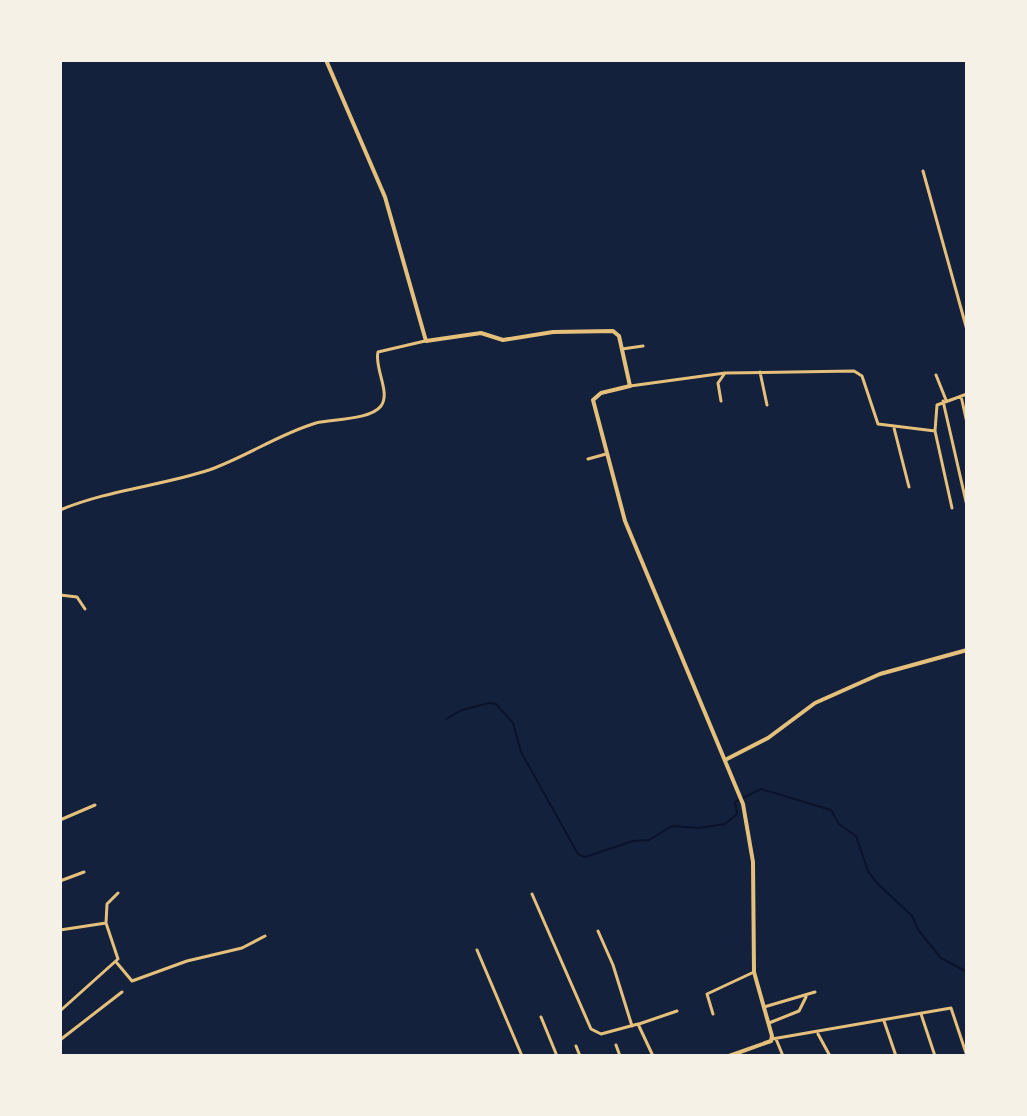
<svg xmlns="http://www.w3.org/2000/svg" width="1027" height="1116" viewBox="0 0 1027 1116" font-family="Poppins,sans-serif">
<style>
.lines{fill:none;stroke-linecap:round;stroke-linejoin:round}
.stream{stroke:#0b132b;stroke-width:2}
.minor{stroke:#e5c07b;stroke-width:3}
.tertiary{stroke:#e5c07b;stroke-width:4}
</style>
<rect width="100%" height="100%" fill="#14213d"/>
<g class="lines">
<!-- stream -->
<path class="stream" d="M446,719l16,-9 27,-7 7,1 17,19 8,29 57,102 7,3 48,-16 16,-1 23,-14 27,2 26,-4 12,-10 -2,-12 26,-13 70,21 8,14 17,12 12,35 8,11 36,34 7,15 22,27 26,14"/>
<!-- minor -->
<path class="minor" d="M923,171l44,159
M622,349l21,-3
M760,372l7,33
M936,375l10,25
M630,386l95,-13 129,-2 8,5 16,48 57,7 2,-26 30,-11
M961,396l6,27
M721,401l-3,-18 7,-10
M943,401l24,105
M894,428l15,59
M935,431l17,77
M588,459l18,-5
M60,510c48,-20 100,-24 149,-40 37,-13 70,-36 107,-47 17,-4 54,-3 65,-17 10,-14 -7,-38 -3,-54l47,-11
M60,595l17,2 8,12
M60,820l35,-15
M60,881l24,-9
M532,894l59,135 10,5 37,-10 15,32
M106,923l1,-19 11,-11
M60,930l46,-7 12,36 -58,52
M598,931l15,34 19,61
M477,950l45,106
M117,963l15,18 55,-20 55,-13 23,-12
M764,1007l51,-15
M713,1014l-6,-20 47,-22
M921,1014l14,42
M541,1017l16,39
M884,1021l12,35
M769,1023l30,-12 7,-14
M639,1024l38,-13
M818,1034l12,22
M772,1039l179,-31 16,48
M776,1039l7,17
M60,1040l62,-48
M616,1045l4,11
M576,1046l4,10"/>
<!-- tertiary -->
<path class="tertiary" d="M326,60l59,137 41,144 55,-8 22,7 50,-8 60,-1 6,5 11,50 -29,7 -8,7 32,121 118,283 10,58 1,110 18,64 -1,5 -42,15
M725,760l43,-22 47,-35 65,-29 87,-24"/>
</g>
<!-- border -->
<rect width="1027" height="1116" fill="none" stroke="#f6f1e7" stroke-width="124"/>
</svg>
